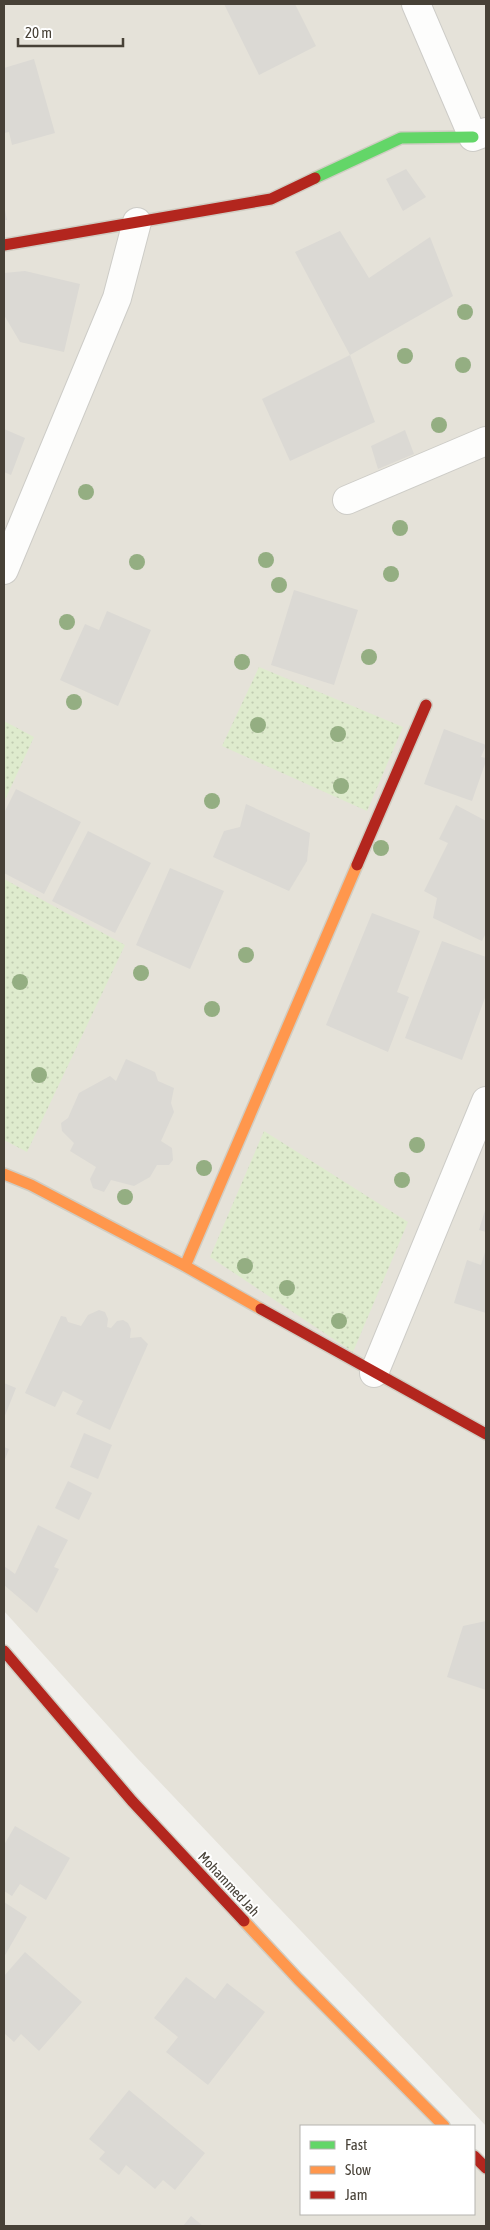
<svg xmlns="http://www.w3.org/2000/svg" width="490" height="2230" viewBox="0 0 490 2230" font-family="'Asap Condensed',sans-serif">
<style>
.residential{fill:#e5e2d9}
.grass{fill:url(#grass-dots)}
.building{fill:#dbd9d4}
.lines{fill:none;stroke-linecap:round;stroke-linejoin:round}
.street-casing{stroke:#cdccc7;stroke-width:30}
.fast-casing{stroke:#d0cdc3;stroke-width:14}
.slow-casing{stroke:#d0cdc3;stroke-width:14}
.jam-casing{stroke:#d0cdc3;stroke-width:14}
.street{stroke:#fdfdfc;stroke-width:28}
.fast{stroke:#63d668;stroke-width:11}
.slow{stroke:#ff974d;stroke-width:11}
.jam{stroke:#b3261e;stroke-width:11}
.tree{fill:#94ae82}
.labels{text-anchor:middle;stroke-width:4;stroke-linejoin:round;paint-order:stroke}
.street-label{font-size:14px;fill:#474137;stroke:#fff}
</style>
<defs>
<pattern id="grass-dots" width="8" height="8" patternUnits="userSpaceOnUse" patternTransform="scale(1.25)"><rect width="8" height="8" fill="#deebcd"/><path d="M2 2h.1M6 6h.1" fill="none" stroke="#c0cbb1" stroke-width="1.8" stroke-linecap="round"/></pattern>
</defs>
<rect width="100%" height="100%" fill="#f1f0ec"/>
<!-- residential -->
<path class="residential" d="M4,4h482v2122l-350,-369 -132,-146z
M4,1660l440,466h-143v88h173v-58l12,12v58h-482z"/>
<!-- grass -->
<path class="grass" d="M259,667l144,60 -36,84 -145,-65z
M4,721l30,16 -30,65z
M4,879l121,66 -98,207 -23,-12z
M264,1131l144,91 -55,130 -143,-95z"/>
<!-- building -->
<path class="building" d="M224,4h71l21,42 -57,29z
M34,59l21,74 -43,12 -3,-13 -5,1v-65z
M406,169l20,28 -23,14 -17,-32z
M4,205l3,15h-3z
M340,231l29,47 61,-41 23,59 -103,59 -55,-103z
M25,271l55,13 -16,68 -44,-10 -16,-27v-42z
M350,355l25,67 -85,39 -28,-62z
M4,429l21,9 -14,37 -7,-3z
M405,430l9,24 -36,15 -7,-23z
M294,590l64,20 -24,75 -63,-20z
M107,611l44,19 -33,76 -58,-26 25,-56 14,6z
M444,729l42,16 -5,12 5,1v3l-14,40 -48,-17z
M16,789l65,33 -37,72 -40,-21v-60z
M246,804l64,29 -3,28 -18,30 -76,-34 11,-26 16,-4z
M456,805l30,16v112l-4,8 -49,-23 4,-20 -13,-7 24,-48 -9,-4z
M88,831l63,32 -36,70 -63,-32z
M170,868l54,23 -34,78 -54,-24z
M372,913l48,18 -23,61 12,5 -21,55 -62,-27z
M442,941l44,16v38l-24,65 -57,-22z
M126,1059l29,13 3,9 16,7 -3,15 3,9 -13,29 11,7 1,12 -4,5h-12l-7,12 -16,9 -23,-6 -7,12 -11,-4 -3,-9 6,-12 -26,-16 4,-8 -12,-12 -1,-8 7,-5 11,-25 31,-17 6,5z
M486,1207v25l-7,-2z
M486,1249v64l-32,-10 13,-43 14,5z
M99,1310l6,2 3,7 -1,8 4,1 6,-7 6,-1 5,3 3,6 -1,9 11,-1 7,7 -38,86 -34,-16 7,-13 -20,-10 -8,16 -30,-14 36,-77 5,1 2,5 13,4 7,-11z
M4,1383l12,5 -12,30z
M84,1433l28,12 -14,34 -28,-12z
M4,1447l5,2 -5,13z
M68,1481l24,12 -13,27 -24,-12z
M38,1525l30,15 -14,27 5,2 -22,44 -33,-28v-19l11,8z
M486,1621v69l-39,-13 16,-51z
M15,1826l55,32 -24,42 -26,-16 -8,12 -8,-5v-46z
M4,1902l23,15 -23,40z
M25,1952l57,50 -43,49 -18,-17 -7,8 -10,-9v-57z
M186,1977l29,22 12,-16 38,29 -57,73 -42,-33 12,-15 -24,-19z
M129,2090l76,63 -30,37 -12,-10 -8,9 -29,-24 -7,10 -20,-16 6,-7 -16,-13z
M191,2216l12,10h-20z"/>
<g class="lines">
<!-- street casing -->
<g class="street-casing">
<path id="street" d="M416,4l57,133 13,-5
M347,500l139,-59
M4,570l113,-272 20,-76
M374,1373l112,-272"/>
</g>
<!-- fast casing -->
<g class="fast-casing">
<path id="fast" d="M315,178l86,-40 72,-1"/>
</g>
<!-- slow casing -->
<g class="slow-casing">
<path id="slow" d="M4,1174l27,11 154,81 76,43
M185,1266l172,-401
M244,1921l54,58 146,147"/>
</g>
<!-- jam casing -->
<g class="jam-casing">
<path id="jam" d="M4,245l267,-46 44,-21
M357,865l69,-160
M261,1309l225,125
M4,1651l128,150 112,120
M474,2156l12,12"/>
</g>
<!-- street -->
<use href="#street" class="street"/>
<!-- fast -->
<use href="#fast" class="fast"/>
<!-- slow -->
<use href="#slow" class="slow"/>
<!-- jam -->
<use href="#jam" class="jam"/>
</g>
<!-- trees -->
<g class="tree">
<circle cx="465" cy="312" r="8"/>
<circle cx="405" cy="356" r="8"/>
<circle cx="463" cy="365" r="8"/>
<circle cx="439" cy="425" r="8"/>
<circle cx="86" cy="492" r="8"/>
<circle cx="400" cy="528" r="8"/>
<circle cx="266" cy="560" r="8"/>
<circle cx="137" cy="562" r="8"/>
<circle cx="391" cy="574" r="8"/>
<circle cx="279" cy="585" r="8"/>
<circle cx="67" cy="622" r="8"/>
<circle cx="369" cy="657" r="8"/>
<circle cx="242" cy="662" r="8"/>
<circle cx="74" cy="702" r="8"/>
<circle cx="258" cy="725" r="8"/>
<circle cx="338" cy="734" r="8"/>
<circle cx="341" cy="786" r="8"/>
<circle cx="212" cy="801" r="8"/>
<circle cx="381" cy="848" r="8"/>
<circle cx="246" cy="955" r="8"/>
<circle cx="141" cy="973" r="8"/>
<circle cx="20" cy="982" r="8"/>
<circle cx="212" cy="1009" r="8"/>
<circle cx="39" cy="1075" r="8"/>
<circle cx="417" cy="1145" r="8"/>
<circle cx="204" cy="1168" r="8"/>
<circle cx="402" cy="1180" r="8"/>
<circle cx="125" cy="1197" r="8"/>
<circle cx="245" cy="1266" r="8"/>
<circle cx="287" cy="1288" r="8"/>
<circle cx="339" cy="1321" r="8"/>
</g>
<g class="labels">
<!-- street labels -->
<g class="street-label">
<text transform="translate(229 1884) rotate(47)" y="5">Mohammed Jah</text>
</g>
</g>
<!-- border -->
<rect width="490" height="2230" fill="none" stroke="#474137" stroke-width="10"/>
<!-- legend -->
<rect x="300" y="2125" width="175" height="90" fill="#ffffff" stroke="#b5b3af"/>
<rect x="310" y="2141" width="25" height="8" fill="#63d668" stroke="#b5b3af"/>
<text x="345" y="2150" font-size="15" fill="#474137">Fast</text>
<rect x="310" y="2166" width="25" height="8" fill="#ff974d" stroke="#b5b3af"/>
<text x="345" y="2175" font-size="15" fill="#474137">Slow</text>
<rect x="310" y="2191" width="25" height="8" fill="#b3261e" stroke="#b5b3af"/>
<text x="345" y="2200" font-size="15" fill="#474137">Jam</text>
<!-- scale -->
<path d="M18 38v8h105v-8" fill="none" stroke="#474137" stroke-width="2.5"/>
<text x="25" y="38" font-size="15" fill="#474137" stroke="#ffffff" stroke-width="4" paint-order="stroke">20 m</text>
</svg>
